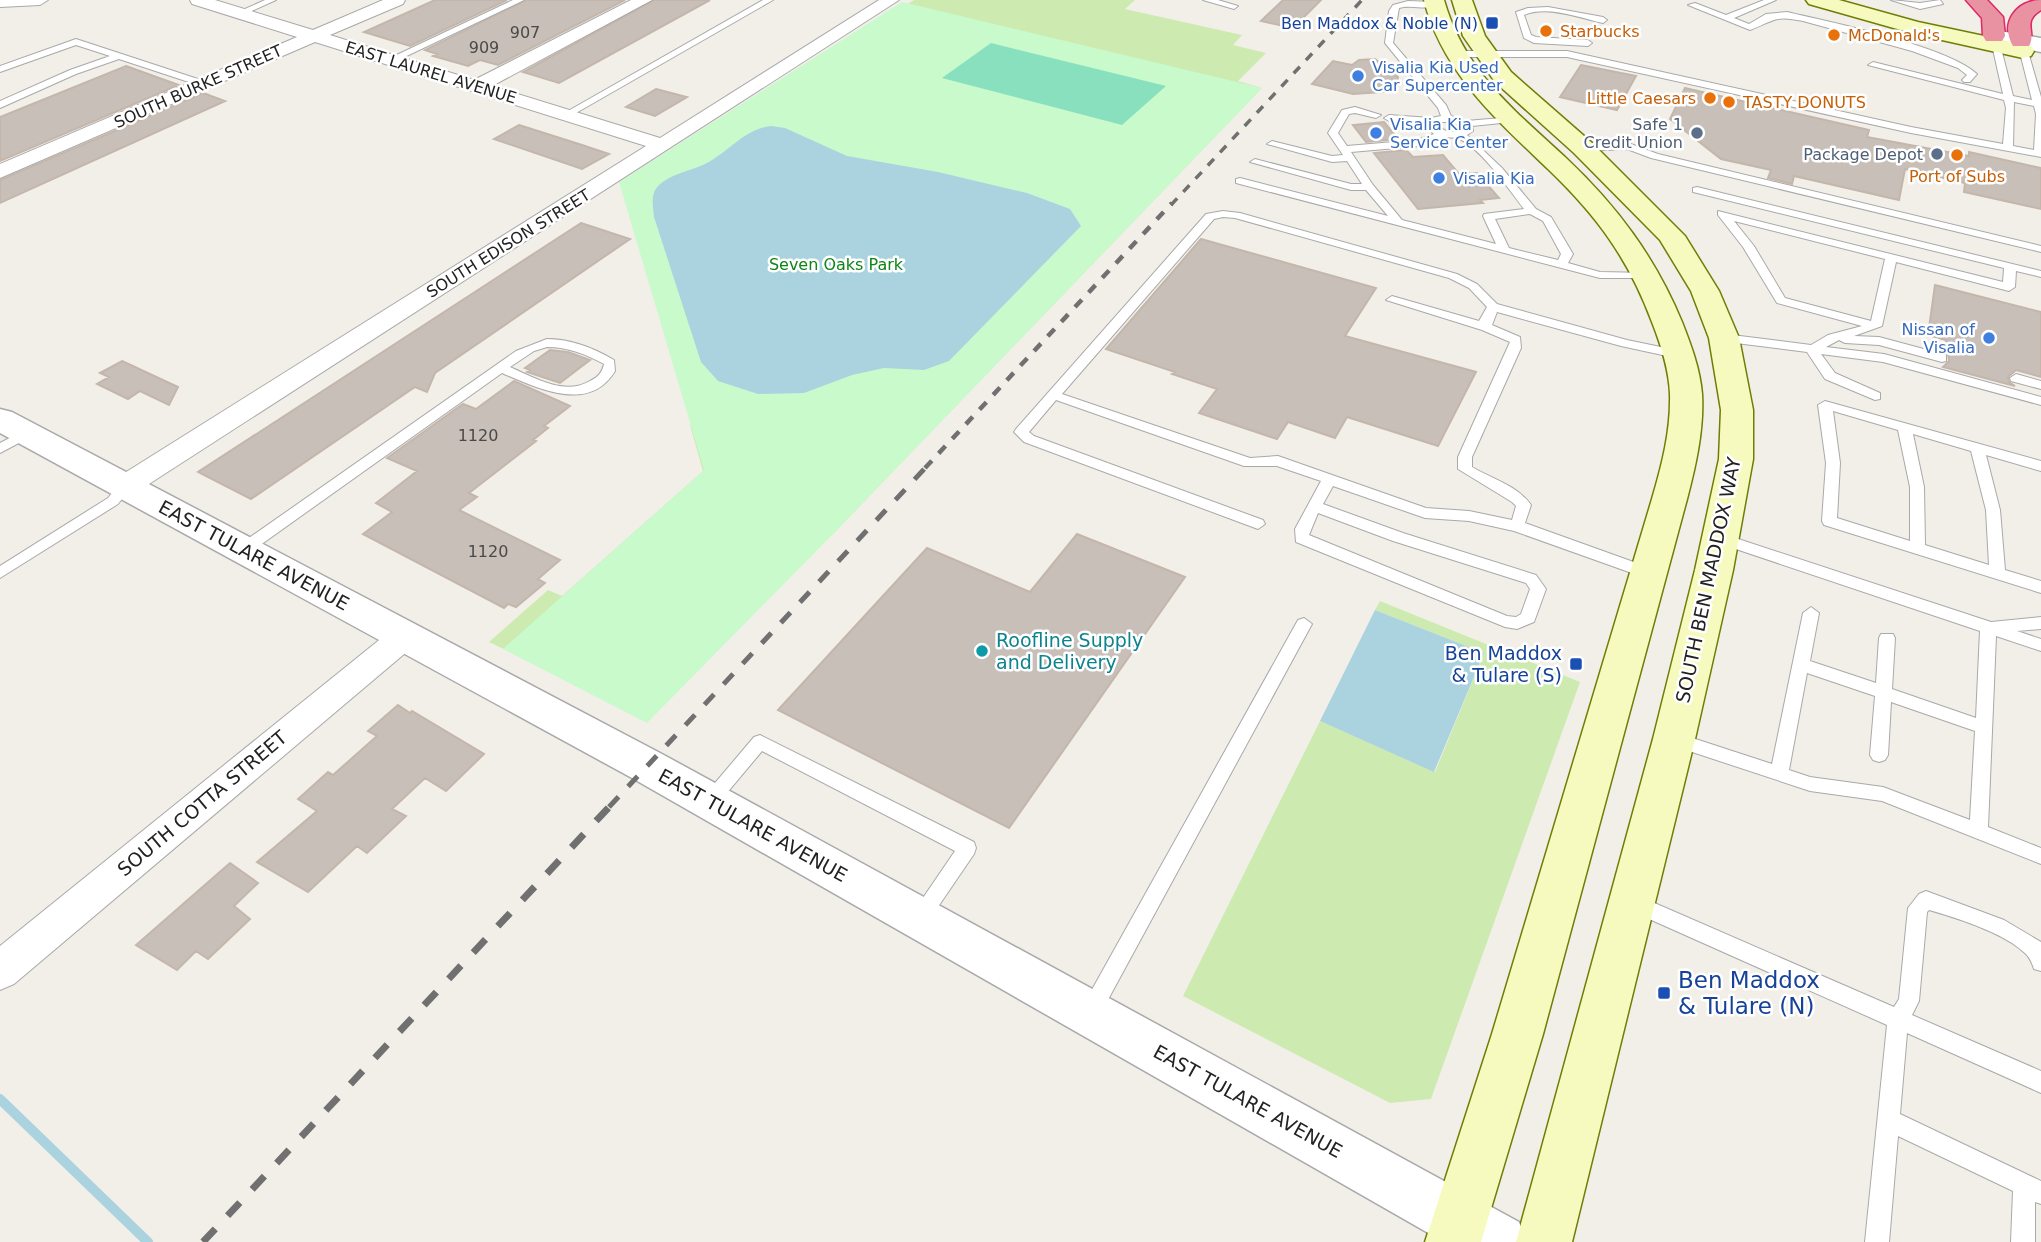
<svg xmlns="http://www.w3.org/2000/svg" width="2041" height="1242" viewBox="0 0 2041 1242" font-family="'DejaVu Sans',sans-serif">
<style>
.grass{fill:#cdebb0}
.park{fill:#c8facc}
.pitch{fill:#88e0be}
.water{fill:#aad3df}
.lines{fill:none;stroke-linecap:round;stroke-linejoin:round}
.stream{stroke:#aad3df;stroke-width:10}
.building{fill:#c7bfb8;stroke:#c4b6ab;stroke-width:2}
.service-casing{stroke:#a9a9a9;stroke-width:2}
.minor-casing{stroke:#a9a9a9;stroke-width:2}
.tertiary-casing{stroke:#a9a9a9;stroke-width:3}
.secondary-casing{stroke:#707d05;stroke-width:3}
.motorway-casing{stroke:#dc2a67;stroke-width:3}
.service{fill:#fff;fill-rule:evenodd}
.minor{fill:#fff;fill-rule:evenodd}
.tertiary{fill:#fff;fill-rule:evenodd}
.secondary{fill:#f7fabf;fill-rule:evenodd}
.motorway{fill:#e892a2;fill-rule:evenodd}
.rail-far3{stroke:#707070;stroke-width:3.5;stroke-dasharray:9 9;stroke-linecap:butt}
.rail-far2{stroke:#707070;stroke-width:4.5;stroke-dasharray:10 10;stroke-linecap:butt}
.rail-far1{stroke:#707070;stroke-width:5;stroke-dasharray:14 14;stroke-linecap:butt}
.rail{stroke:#707070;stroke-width:7;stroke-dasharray:18 18;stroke-linecap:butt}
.transit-dot{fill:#1a4fb4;stroke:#fff;stroke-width:2.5}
.food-dot{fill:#e8710a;stroke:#fff;stroke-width:2.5}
.shop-dot{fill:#3f7fe0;stroke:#fff;stroke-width:2.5}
.service-dot{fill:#5c6f8a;stroke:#fff;stroke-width:2.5}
.culture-dot{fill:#0f9aa8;stroke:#fff;stroke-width:2.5}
.labels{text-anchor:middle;stroke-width:5;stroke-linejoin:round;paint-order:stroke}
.far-transit-label{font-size:16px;fill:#164399;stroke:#fff;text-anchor:end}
.far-food-label{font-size:16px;fill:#c56008;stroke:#fff;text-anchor:start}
.number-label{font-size:16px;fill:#4b4948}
.far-shop-label{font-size:16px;fill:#366cbe;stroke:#fff;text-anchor:start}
.far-street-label{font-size:16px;fill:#222;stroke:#fff}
.far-service-label{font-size:16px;fill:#4e5e75;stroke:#fff;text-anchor:end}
.far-park-label{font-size:16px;fill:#0c8416;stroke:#fff}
.street-label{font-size:19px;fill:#222;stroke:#fff}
.culture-label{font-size:19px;fill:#0d838f;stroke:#fff;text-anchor:start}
.transit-label{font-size:19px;fill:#164399;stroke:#fff;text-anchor:end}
.near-transit-label{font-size:23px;fill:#164399;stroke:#fff;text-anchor:start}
</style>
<rect width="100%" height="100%" fill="#f2efe9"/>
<!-- grass -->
<path class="grass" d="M914,0h221l-10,9 117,26 -9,10 33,8 -28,28 24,7 -431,448 69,-527z
M690,425l52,9 -228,220 -25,-12 59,-52 14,6 141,-125z
M1380,601l200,81 -149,417 -41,4 -207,-107 137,-275 115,51 49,-119 -109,-43z"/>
<!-- park -->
<path class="park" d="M902,2l360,86 -431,448 -184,187 -144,-74 201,-179 -85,-288z"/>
<!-- pitch -->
<path class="pitch" d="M991,43l175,43 -44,39 -180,-47z"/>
<!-- water -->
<path class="water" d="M771,126l14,2 62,28 91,16 89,21 43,16 11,17 -132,135 -25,9 -40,-2 -32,7 -48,18 -46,1 -40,-13 -17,-19 -47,-145c-1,-12 -4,-23 5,-32 12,-11 31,-14 46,-21 23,-11 39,-35 66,-38z
M1375,610l109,43 -50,119 -114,-51z"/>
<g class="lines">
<!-- stream -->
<path class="stream" d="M0,1099l148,143"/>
</g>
<!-- building -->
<path class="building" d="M435,0h72l-97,46 -46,-14z
M526,0h99l-127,65 -18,-5 -12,6 -35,-10 4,-2 -12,-4z
M654,0h56l-151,83 -36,-11z
M1283,0h38l-28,28 -32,-7z
M1375,59l23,18 -2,14 -43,3 -41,-10 21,-23 19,4 7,-5z
M1581,65l55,11 -19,34 -57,-13z
M126,66l53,19 -179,76v-44z
M1685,88l184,42 -2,7 102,19v-4l72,16v41l-77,-17 1,-9 -60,-14 -6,31 -105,-24 -2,8 -24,-6 3,-8 -50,-11 -51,-40z
M656,89l31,8 -32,19 -29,-9z
M203,93l22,8 -225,102v-23z
M1384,122l14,17 -32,3 -13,-17z
M519,125l63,20 27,9 -27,15 -88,-30z
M1406,150l7,7 30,-2 16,19 18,-1 22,25 -19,2 3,3 -65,6 -44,-56z
M581,223l49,16 -195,134 -8,19 -12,-5 -164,112 -53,-27z
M1201,239l175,49 -31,48 131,36 -38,74 -91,-29 -12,21 -47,-16 -11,17 -78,-26 18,-24 -45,-15 3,-2 -69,-23z
M1935,285l106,27v65l-25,-7 -8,7 1,5 6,4 -72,-19 6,-6 -1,-8 -3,-1 1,-12 -18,-5z
M550,350l18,2 22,8 -30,23 -33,-11 3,-2 -5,-2z
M122,361l56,26 -9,18 -29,-14 -12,8 -31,-15 12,-7 -9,-4z
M514,381l56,25 -26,20 4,2 -15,12 3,1 -67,52 8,4 -18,13 101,50 -22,19 7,4 -29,24 -8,-3 -4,4 -141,-74 29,-22 -16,-9 41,-32 -30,-13 76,-54 13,5z
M1077,534l108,43 -176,251 -231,-118 149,-162 103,44z
M398,705l12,8 2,-2 72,43 -38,37 -21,-13 -33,31 14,7 -39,37 -10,-7 -49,46 -51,-30 60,-51 -19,-12 30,-27 5,3 44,-39 -9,-5z
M230,863l28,20 -24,23 16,13 -42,40 -12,-8 -19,19 -41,-25z"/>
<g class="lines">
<!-- service casing -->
<g class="service-casing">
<path id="service" d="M265,0h11l-33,15 -7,-2z
M513,0h11l-130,62 -8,-2z
M763,0h10l-204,117 -8,-2z
M1203,0h15l20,6 -4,3z
M1764,0h12l-42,18 15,6 17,-10 21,-2c43,10 160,34 190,62l-7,8h-6l-2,-2 5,-5 -9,-7 -46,-17 -109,-30c-28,-6 -28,-1 -53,9l-62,-25 7,-2 31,12z
M1891,0l29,3 20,-3 3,4 -23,5z
M1408,1l26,1 4,3c-11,6 -26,-1 -39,3l-6,35 53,62 5,11 15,5 48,-4 2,2 -5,3 -39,4 1,5 -6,4 35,33 34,41 15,8 22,37 -5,9 32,9 48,1 4,1v4h-52l-364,-95v-4l4,-1 148,38 -22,-26h-15l-101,-28 5,-3 96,25h11l-15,-23 -15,1 -65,-18 5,-3 60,15 11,-1 -15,-22 14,-23 13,-3 26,8 -5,3 -21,-5 -6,1 -11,19 9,13 70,-6 17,-6 -7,-6v-4l-38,-3 -5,-3 5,-3 42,3 10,-2 -3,-8 -53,-65 4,-32 4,-6zM1438,122h14l10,5 1,3 -15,2 -13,-7zM1444,137c5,1 12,0 16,2 23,12 48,49 64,70l-40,5 -1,2 13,28 -94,-24 -29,-35 -22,-33 68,-6zM1530,214l13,7 18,33 -3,6 -49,-12 -14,-29z
M1548,7l55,10 4,3 -4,3c-24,-5 -55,-18 -79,-8l7,20 5,2 52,3 4,3 -4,3 -54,-3 -10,-5 -8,-26 12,-4z
M1994,33l4,3 15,60 19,4 -15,-59 4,-3 4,3 16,56v60l-130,-24 -344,-76h-112l-5,-3 5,-3h112l344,76 92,17 3,-36 -2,-8 -136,-35 5,-3 130,32 -13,-58zM2014,102l20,4 2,8 -2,36 -21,-4z
M76,39l131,43 2,2 -8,2 -82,-27 -43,15 -76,34v-7l70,-31 40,-14 -34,-11 -76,27v-6z
M1628,143l30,11 383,92v6l-390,-94 -24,-9 -44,2 -5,-3 5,-3z
M1697,187l344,84v6l-25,-6 -1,16 -6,4 -113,-29 -14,64 -28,10 25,1 67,18v6l-4,1 -63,-17 -34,-2 -6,-3 -13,7 58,7 157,43v8l-158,-43 -62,-8 14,19 45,20v6l-5,1 -50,-21 -18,-27 -87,-11 -2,-3 6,-4 87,11 17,-10 34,-9 -85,-23 -34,-56 -25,-32v-4l285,71 1,-14 -311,-76v-4zM1734,221l151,38 -14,62 -86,-23 -31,-52z
M1223,211l17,2 217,61 20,10 20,20 130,36 58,12v6l-4,1 -60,-13 -124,-34 -5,13 28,12 1,11 -49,109v10c20,12 45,18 59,38l-6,18 128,46 3,4 -3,4h-10l-129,-46 -45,-10 -44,-3 -92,-32 -10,18 80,29 133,42 10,14 -12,33 -17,7 -12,-2 -209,-85 -1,-13 26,-48 -44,-15h-33l-188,-66 -27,32 5,4 229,84 2,4 -7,5 -234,-87 -10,-10 2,-3 190,-215zM1223,217l12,1 214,60 20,10 18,19 -8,14 -87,-25 -6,4 96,30 28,12 -52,115v12l54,33 4,4 -4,14 -43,-9 -43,-3 -148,-52 -28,2 -188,-64 152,-175zM1318,513l75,28 133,42 4,6 -9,25 -5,3 -9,-1 -198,-81z
M547,339c23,0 47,9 67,21l1,11c-26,43 -78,17 -113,2l-253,180h-10l-2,-4 2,-4 277,-194zM547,347c20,0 39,7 57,17 -2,9 -6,13 -14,17 -26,15 -55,-3 -80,-14l24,-16z
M2016,374l25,7v8l-30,-8 -1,-3z
M1825,401l216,60v10l-55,-16 14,55 5,60 36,11v12l-217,-68 -2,-4 4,-58 -8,-58zM1833,411l65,19 12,57v54l-73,-23 3,-55zM1913,434l58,17 15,59 3,55 -64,-20 -1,-58z
M27,429l5,1 2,3 -2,3 -32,17v-10z
M125,481l7,5 -14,18 -118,74v-12l108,-68 12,-15z
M1720,533l271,89 50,-5v12l-24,2 24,8v12l-45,-15 -8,191 53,21v16l-159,-63 -72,-10 -142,-47 -3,-5 3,-5 6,-2 98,32 31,-151 8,-6 8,6 -9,48 66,22 3,-45 2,-4h12l2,4 -3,51 84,29 4,-87 -265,-89 -2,-4 2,-4zM1807,673l68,23 -5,59 3,5 6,2 6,-2 3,-5 3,-53 84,29 -5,89 -87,-33 -73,-10 -21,-7z
M1304,618l8,6 -214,394 -7,3 -7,-3 -3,-7 3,-7 214,-384z
M760,735l214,107 2,6 -2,6 -47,69 -7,3 -7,-3 -3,-6 45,-66 -193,-100 -46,55 -6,3 -6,-3 -3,-5 3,-5 50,-59z
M1926,891l78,29 37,22v29l-7,-2c-2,-6 -4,-11 -8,-15 -21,-21 -69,-36 -97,-44l-2,2 -8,89 -7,14 129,56v22l-134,-60 -7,81 141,67v23l-6,-2v40h-24l2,-51 -115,-55 -9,106h-24l22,-217 -258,-115 -3,-6 3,-6 7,-3 7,3 251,109 5,-8 9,-91 11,-14z"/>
</g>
<!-- minor casing -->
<g class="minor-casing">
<path id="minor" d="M0,0h48l-8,5 -40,2z
M190,0h25l98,30 70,-30h22l-2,4 -73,31 144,45 157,-80h21l-160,86 168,52 219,-138h20l-764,493 -10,2 -10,-2 -4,-7 4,-7 531,-333 -331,-104 -315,136v-14l297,-127 -105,-33z
M405,624l11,4 5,8 -5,8 -402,340 -14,6v-44l394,-318z"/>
</g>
<!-- tertiary casing -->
<g class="tertiary-casing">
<path id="tertiary" d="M1994,30l47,8v14l-55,-11 -3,-5 3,-5z
M0,409l12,3 650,342 857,468 8,20h-83l-812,-464 -632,-345z"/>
</g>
<!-- secondary casing -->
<g class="secondary-casing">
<path id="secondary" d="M1424,0h20c20,71 70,110 122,158 51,48 89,99 116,164 9,23 18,47 20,72 2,35 -6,71 -15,105l-144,535 -62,208h-56l67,-208 160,-535c10,-34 19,-69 18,-105 -1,-25 -9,-49 -18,-72 -24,-64 -55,-106 -104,-153 -52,-50 -106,-97 -124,-169z
M1452,0h20l13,36 26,36 81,71 93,93 34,55 20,47 14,72v49l-20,111 -38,169 -123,503h-56l137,-503 42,-169 24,-111 2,-49 -12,-72 -18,-47 -31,-51 -86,-87 -79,-71 -32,-46z
M1806,0h33l79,22 113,24 3,5 -3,5 -8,2 -108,-24 -106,-30z"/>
</g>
<!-- motorway casing -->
<g class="motorway-casing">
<path id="motorway" d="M1966,0h21l16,17 2,19 -3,5h-16l-3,-5 -1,-18z
M2041,0v10c-20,12 -4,22 -12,36h-16c-14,-23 4,-46 28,-46z"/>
</g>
<!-- service -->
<use href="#service" class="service"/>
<!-- minor -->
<use href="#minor" class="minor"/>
<!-- tertiary -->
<use href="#tertiary" class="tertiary"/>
<!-- secondary -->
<use href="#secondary" class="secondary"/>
<!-- motorway -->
<use href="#motorway" class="motorway"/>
<!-- rail-far3 -->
<path class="rail-far3" d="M1171,205l191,-205"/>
<!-- rail-far2 -->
<path class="rail-far2" d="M925,468l247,-265"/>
<!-- rail-far1 -->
<path class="rail-far1" d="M609,807l318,-341"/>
<!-- rail -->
<path class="rail" d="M203,1242l408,-437"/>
</g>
<!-- markers -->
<g class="transit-dot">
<rect x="1485" y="16" width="14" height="14" rx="3.5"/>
<rect x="1569" y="657" width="14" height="14" rx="3.5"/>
<rect x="1657" y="986" width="14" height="14" rx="3.5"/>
</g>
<g class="food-dot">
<circle cx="1546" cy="31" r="7"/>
<circle cx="1834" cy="35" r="7"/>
<circle cx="1710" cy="98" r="7"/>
<circle cx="1729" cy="102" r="7"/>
<circle cx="1957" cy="155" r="7"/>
</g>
<g class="shop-dot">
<circle cx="1358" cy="76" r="7"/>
<circle cx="1376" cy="133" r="7"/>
<circle cx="1439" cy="178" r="7"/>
<circle cx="1989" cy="338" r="7"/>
</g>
<g class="service-dot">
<circle cx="1697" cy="133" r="7"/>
<circle cx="1937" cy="154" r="7"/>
</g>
<circle class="culture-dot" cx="982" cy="651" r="7"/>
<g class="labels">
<!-- far-transit labels -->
<g class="far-transit-label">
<text x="1478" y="29">Ben Maddox &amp; Noble (N)</text>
</g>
<!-- far-food labels -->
<g class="far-food-label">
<text x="1560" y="37">Starbucks</text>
<text x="1848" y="41">McDonald's</text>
<text x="1696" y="104" text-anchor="end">Little Caesars</text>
<text x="1743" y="108">TASTY DONUTS</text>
<text x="1957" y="182" text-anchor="middle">Port of Subs</text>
</g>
<!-- number labels -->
<g class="number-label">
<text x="525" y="38">907</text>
<text x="484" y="53">909</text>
<text x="478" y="441">1120</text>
<text x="488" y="557">1120</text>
</g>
<!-- far-shop labels -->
<g class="far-shop-label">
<text x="1372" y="73">Visalia Kia Used<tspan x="1372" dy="18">Car Supercenter</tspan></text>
<text x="1390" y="130">Visalia Kia<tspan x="1390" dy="18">Service Center</tspan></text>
<text x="1453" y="184">Visalia Kia</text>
<text x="1975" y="335" text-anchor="end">Nissan of<tspan x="1975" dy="18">Visalia</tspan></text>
</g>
<!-- far-street labels -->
<g class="far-street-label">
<text transform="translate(431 72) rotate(17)" y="6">EAST LAUREL AVENUE</text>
<text transform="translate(198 86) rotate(-24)" y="6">SOUTH BURKE STREET</text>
<text transform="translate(508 243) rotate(-32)" y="6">SOUTH EDISON STREET</text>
</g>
<!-- far-service labels -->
<g class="far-service-label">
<text x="1683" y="130">Safe 1<tspan x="1683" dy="18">Credit Union</tspan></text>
<text x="1923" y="160">Package Depot</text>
</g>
<!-- far-park labels -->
<g class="far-park-label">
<text x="836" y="270">Seven Oaks Park</text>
</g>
<!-- street labels -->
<g class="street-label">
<text transform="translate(254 555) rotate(28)" y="7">EAST TULARE AVENUE</text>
<text transform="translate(1708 580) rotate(-78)" y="7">SOUTH BEN MADDOX WAY</text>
<text transform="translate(202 803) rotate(-40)" y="7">SOUTH COTTA STREET</text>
<text transform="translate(753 825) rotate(29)" y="7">EAST TULARE AVENUE</text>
<text transform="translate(1248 1101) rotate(29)" y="7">EAST TULARE AVENUE</text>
</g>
<!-- culture labels -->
<g class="culture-label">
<text x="996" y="647">Roofline Supply<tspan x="996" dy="22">and Delivery</tspan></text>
</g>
<!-- transit labels -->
<g class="transit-label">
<text x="1562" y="660">Ben Maddox<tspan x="1562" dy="22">&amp; Tulare (S)</tspan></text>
</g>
<!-- near-transit labels -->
<g class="near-transit-label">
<text x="1678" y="988">Ben Maddox<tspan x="1678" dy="26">&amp; Tulare (N)</tspan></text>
</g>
</g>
</svg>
